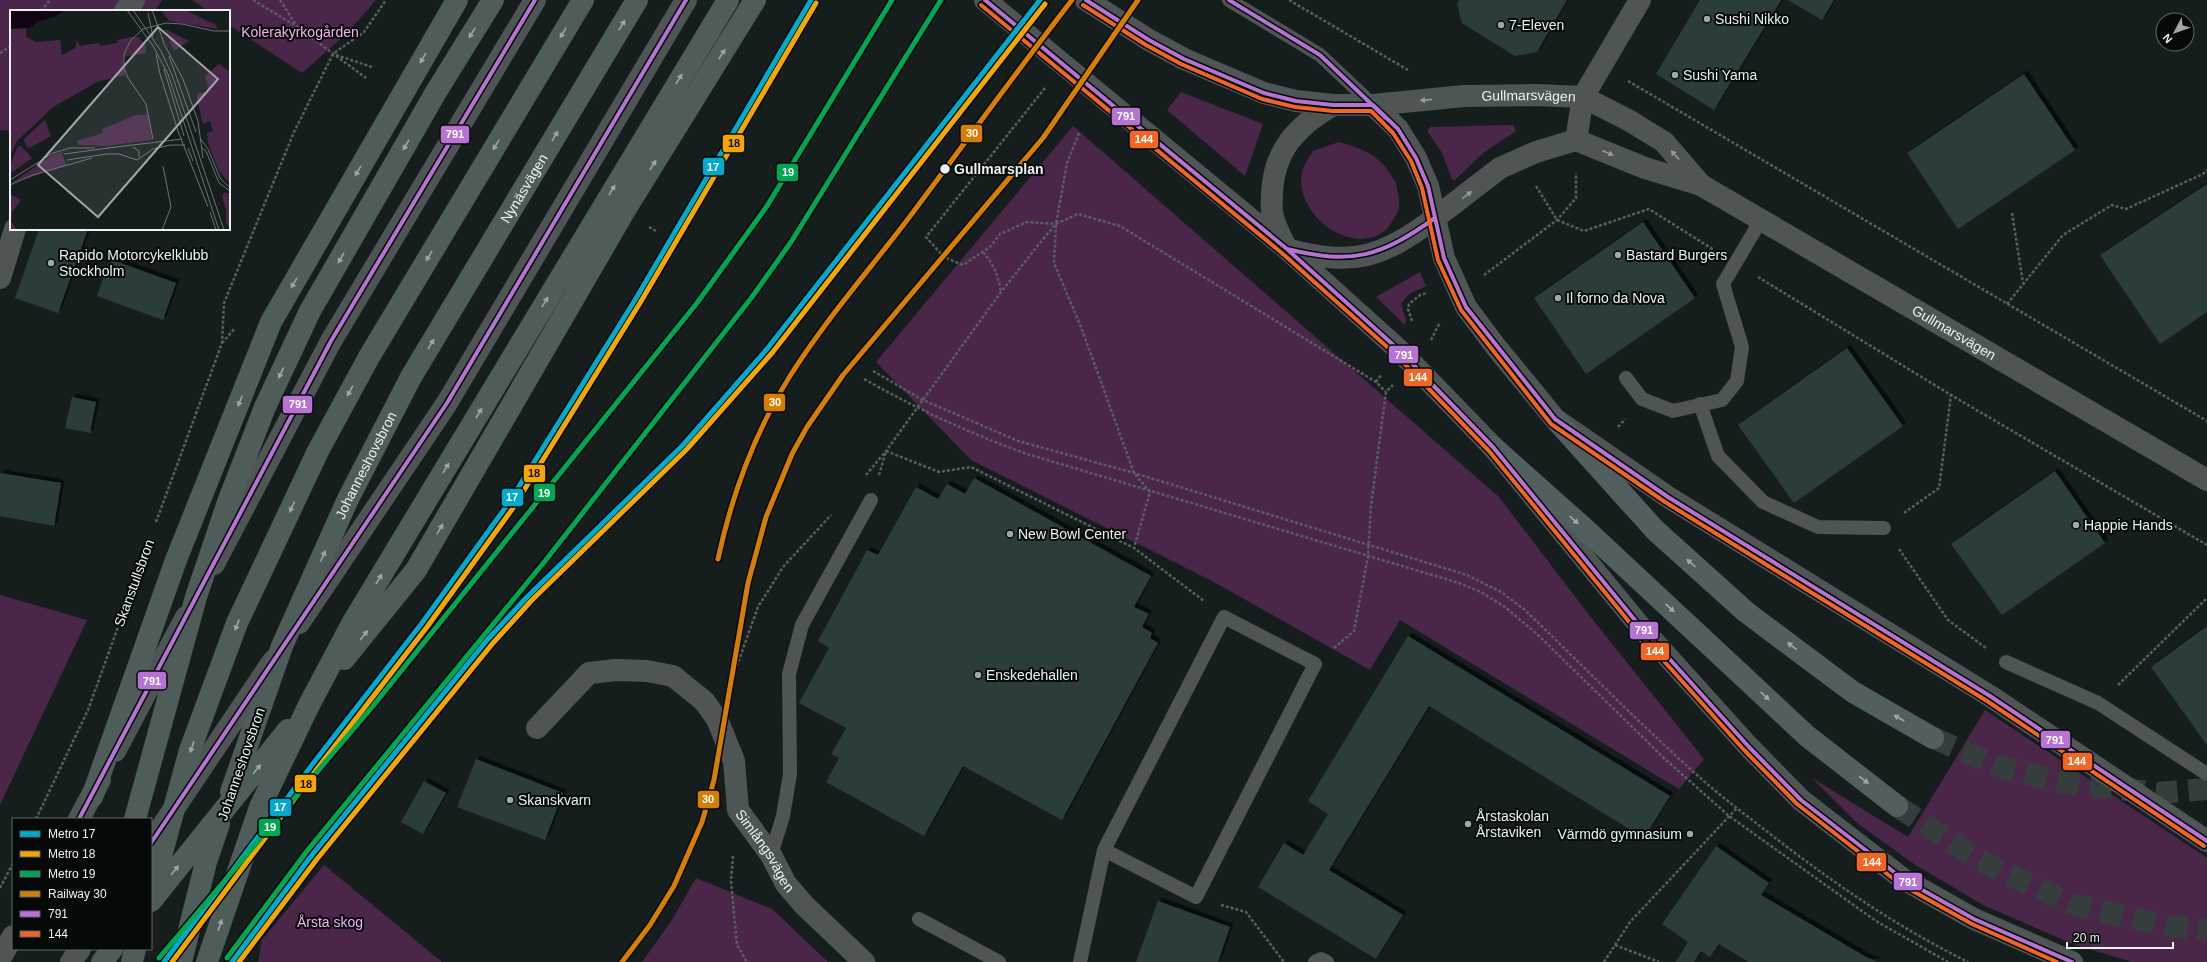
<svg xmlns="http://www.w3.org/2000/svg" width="2207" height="962" viewBox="0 0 2207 962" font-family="Arial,sans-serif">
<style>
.green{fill:#4a2749}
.building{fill:#2a3d3b;filter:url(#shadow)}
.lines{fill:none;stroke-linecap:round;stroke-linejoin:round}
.motorway-tunnel{stroke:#363e3d;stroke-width:22;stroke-dasharray:22 11;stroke-linecap:butt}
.path{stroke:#595e5e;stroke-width:2.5;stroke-dasharray:3 2;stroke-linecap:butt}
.service{stroke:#4e5554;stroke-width:14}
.minor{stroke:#4e5554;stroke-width:22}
.secondary{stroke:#4e5554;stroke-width:22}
.trunk{stroke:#4e5c5a;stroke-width:22}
.motorway{stroke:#51605e;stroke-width:22}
.bus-1-casing{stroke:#050a09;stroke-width:7}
.bus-2-casing{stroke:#050a09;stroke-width:7}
.bus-1{stroke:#b673d3;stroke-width:4}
.bus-2{stroke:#f26522;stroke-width:4}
.rail-1-casing{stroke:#050a09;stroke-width:8}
.rail-1{stroke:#d77d00;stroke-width:5}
.metro-1-casing{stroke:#050a09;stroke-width:8}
.metro-2-casing{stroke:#050a09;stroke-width:8}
.metro-3-casing{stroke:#050a09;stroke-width:8}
.metro-1{stroke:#00a9ce;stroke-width:5}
.metro-2{stroke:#f7a600;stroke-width:5}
.metro-3{stroke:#00a651;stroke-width:5}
.oneway{fill:#9ca8a6}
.oneway2{fill:#949c9b}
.oneway3{fill:#9eaaa8}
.poi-dot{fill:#a0a8a7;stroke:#050a09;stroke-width:1.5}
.stop-dot{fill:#eaf3f2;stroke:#050a09;stroke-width:1.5}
.labels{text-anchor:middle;stroke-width:4;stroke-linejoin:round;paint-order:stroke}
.poi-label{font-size:14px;fill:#eaf3f2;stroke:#050a09;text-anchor:start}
.park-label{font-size:14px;fill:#f8b0f3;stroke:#050a09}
.street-label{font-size:14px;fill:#eaf3f2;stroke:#050a09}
.stop-label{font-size:14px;font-weight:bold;fill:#eaf3f2;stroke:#050a09;text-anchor:start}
.inset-road{fill:none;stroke:#6b7372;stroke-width:1}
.view{fill:#a0a8a7;fill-opacity:0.15;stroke:#a0a8a7;stroke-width:2}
.inset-edge{fill:none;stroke:#eaf3f2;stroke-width:2}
.line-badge{stroke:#050a09;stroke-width:1.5}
.badge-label{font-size:11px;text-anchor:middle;font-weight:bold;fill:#fff}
.pale-badge-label{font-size:11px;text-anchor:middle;font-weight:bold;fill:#111}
</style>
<defs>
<filter id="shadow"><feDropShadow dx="3.5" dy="-3.5" stdDeviation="0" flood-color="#0009"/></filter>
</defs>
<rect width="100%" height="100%" fill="#161e1d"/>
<!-- green -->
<path class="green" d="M0,0h162l-7,11h-144v120l-11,-1z
M192,0h184l-30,34 -44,39 -73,-48v-14h-21z
M1181,92l82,32 -18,52 -78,-66z
M1513,125l3,6 -33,22 -28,27 -3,-1 -10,-26 -14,-21v-3l3,-2z
M1073,126l426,371 90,118 115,144 -25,30 -279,-169 -30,50 -156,-88 -243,-122 -95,-98z
M1339,142c22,6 40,13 52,33 3,5 6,8 6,14 1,5 3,12 2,18 0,4 -4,9 -6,13 -23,44 -99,4 -91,-47 1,-7 7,-16 11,-22z
M1420,272l6,14 -17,8 -8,10 5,16 -1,5 -29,-28z
M0,595l87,25 -87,185z
M1985,710l222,148v104h-75l-59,-18 -90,-39 -69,-41 -57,-41 -45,-45 96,59z
M324,865l118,97h-184l4,-22z
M696,878l76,31 56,53h-186l30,-42z"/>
<!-- building -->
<path class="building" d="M1459,0h108l-30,52 -22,4 -53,-33 -5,-19z
M1700,0h81l-67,110 -58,-36z
M1788,0h46l-12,20z
M2024,74l51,76 -117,79 -51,-76z
M2207,184v128l-47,32 -60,-89z
M1643,222l52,76 -109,76 -52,-76z
M39,229h49l-30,84 -43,-15z
M110,259l66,24 -13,37 -66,-24z
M1847,348l56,78 -109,77 -56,-78z
M72,397l24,5 -6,31 -25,-5z
M2055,471l50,72 -103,72 -51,-71z
M0,473l61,10 -7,43 -54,-10z
M974,478l177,98 -17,31 15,7 -7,13 10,6 -2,5 8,5 -96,177 -99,-54 -39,70 -98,-54 13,-24 -8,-4 15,-26 -47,-25 30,-55 -11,-7 49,-91 11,5 38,-68 22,12 9,-15 18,10z
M2207,626v119l-56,-78z
M1408,636l262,160 -26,42 -215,-132 -100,164 74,45 -27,44 -118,-72 26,-44 19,12 25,-41 -20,-13z
M476,759l87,34 -18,47 -88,-33z
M424,781l22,12 -23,41 -22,-12z
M1716,846l53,37 -8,12 105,62 12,5h-129l-30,-18 -9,13 -9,-6 -7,11h-18l12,-20 -26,-18z
M1158,901l72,26 -12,35h-82z"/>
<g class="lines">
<!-- motorway-tunnel -->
<path class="motorway-tunnel" d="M1933,738l67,29 65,16 93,10 49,-4
M1897,806l80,53 94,45 97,22 39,4"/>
<!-- path -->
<path class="path" d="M253,0l43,26 70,52
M280,0l16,25
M1289,0l119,70
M41,11l9,-11
M0,53l11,-7
M336,55l36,12
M1628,81l579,340
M1045,88l-119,149 18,20 19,8 27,-18 10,-13 27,-12 29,2
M1079,133l-12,30 -11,61 -2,39 27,64 53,146 16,19 -16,56 70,53
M1536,186l21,34 27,11 65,-22 65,41
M2012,213l11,70
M649,227l7,4
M983,252c11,12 15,24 18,40
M1484,275l73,-55 19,-22v-25
M1758,277l193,118 256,150
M2007,304l56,-69 49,-30 14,4 77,-35 4,-4
M1412,321l-4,-12 1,-5 11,-9 7,-2
M1431,340l9,-18
M222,343l13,-15
M873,371l50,29 95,41 116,32 333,102 34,17 24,18c57,55 113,112 172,165 22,20 45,37 68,55 64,50 130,96 203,132
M864,379c55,31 105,54 163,75l432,129 22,9 24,15 32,27 129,126 63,56 147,105 72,41
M1376,382l6,-8
M1618,427l7,-8
M866,475l20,-24 115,-159 38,-48 17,-20 22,-10 42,12 256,156 10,10
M879,475l7,-24 53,21 32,-5 163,81
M1904,513l35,-25 12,-93
M156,522l66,-179 2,-40 70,-171 39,-78 31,-22 22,-32
M1899,549l49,71 38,28
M1334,648l20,-17 14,-75 3,-51 15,-113 7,-7
M730,685l28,-78 25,-40 48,-52
M2118,685l89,-87
M36,819l52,-109 30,-83
M733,856l-2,25 6,64 10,17
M0,888l13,-25
M1221,905l25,7 38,50
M1615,945l44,17
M1604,962l26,-40 107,-114"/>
<!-- service -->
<path class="service" d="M1229,0l91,55 53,50
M1626,378l16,21 31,12 49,-11 15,-19 5,-34 -19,-63 38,-64
M1700,404l18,52 45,46 55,25 66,1
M2006,662l92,41 109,71
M771,855l12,-39 7,-42 -1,-100 13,-49 69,-125
M919,919l80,43
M1080,962l24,-112 120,-233 91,47 -119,233 -92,-47
M1315,962l6,-3 6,3"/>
<!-- minor -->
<g class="minor">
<path d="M125,11l9,-11"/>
<path id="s1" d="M1373,105l91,-9 72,-1 47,2 47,24 34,21 37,43"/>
<path d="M1576,140l7,-43 57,-97"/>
<path id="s2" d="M1435,218l65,-50 36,-16 40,-12 69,28 56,17 506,295"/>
<path d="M0,278l15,-49"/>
<path id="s3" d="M537,728l52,-55 27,-3 31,1 26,5 31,25 13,18 17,42 4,49 33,45 15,29 18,21 60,57"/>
</g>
<!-- secondary -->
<path class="secondary" d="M985,0l302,249 112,101 94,97 146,178 110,122 52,53 102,79 71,40 98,43
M1086,0l63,40 35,19 80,34 32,8 37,4h40l25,24 18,29 12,28 16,72 22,49 30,40 59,72 113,78 322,199 217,145
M1333,105c-36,21 -59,45 -61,88 0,6 -1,13 0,19 2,13 9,25 15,37 66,18 94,9 148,-31
M214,564l117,-223 204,-341
M299,623l148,-220 239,-403
M115,751l71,-134
M79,819l21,-39
M151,843l122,-182
M0,959l13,-23
M71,962l9,-13"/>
<!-- trunk -->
<g class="trunk">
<path d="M344,659l72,-89 209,-360 130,-210"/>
<path id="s4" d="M231,792l51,-146 66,-147 63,-122 226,-377"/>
<path d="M92,797l84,-237 95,-238 186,-322"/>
<path d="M135,819l61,-222 32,-95 37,-95 45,-96 126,-219 57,-92"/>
<path d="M151,893l39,-143 47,-127 81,-172 51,-94 214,-357"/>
<path d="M151,901l137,-171"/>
<path d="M102,962l10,-13"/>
<path d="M132,962l3,-13"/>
<path d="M181,962l25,-100 13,-38"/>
<path d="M207,962l53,-155 49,-102 44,-83 375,-622"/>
</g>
<!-- motorway -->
<path class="motorway" d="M1555,419l100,111 91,82 107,80 80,46
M1493,447l92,82 222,207 90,70"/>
<!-- bus-1 casing -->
<g class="bus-1-casing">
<path id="bus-1" d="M985,0l302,249 112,101 94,97 146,178 110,122 52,53 102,79 71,40 98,43
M1086,0l63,40 35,19 80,34 32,8 37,4h40l25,24 18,29 12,28 16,72 22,49 89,112 113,78 322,199 217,145
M1229,0l91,55 66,63
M1287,249c66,16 93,8 148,-31
M79,819l252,-478 204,-341
M151,843l296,-440 239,-403"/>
</g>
<!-- bus-2 casing -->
<g class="bus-2-casing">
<path id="bus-2" d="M981,5l302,249 112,100 94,97 146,178 110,122 52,53 103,80 72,40 85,38
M1083,5l63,40 35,19 81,35 33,8 38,4h38l22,22 18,28 11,27 16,72 23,50 90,114 114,78 322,199 217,145"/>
</g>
<!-- bus-1 -->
<use href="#bus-1" class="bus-1"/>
<!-- bus-2 -->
<use href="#bus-2" class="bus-2"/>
<!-- rail-1 casing -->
<g class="rail-1-casing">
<path id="rail-1" d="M718,559c14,-65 37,-127 72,-183 36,-57 81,-108 121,-161 54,-72 106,-144 161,-215
M622,962l28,-37 24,-39 28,-64 12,-42 34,-197 18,-66 26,-63 15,-27 36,-52 200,-237 95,-138"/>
</g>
<!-- rail-1 -->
<use href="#rail-1" class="rail-1"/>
<!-- metro-1 casing -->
<g class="metro-1-casing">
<path id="metro-1" d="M164,962l151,-201 107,-138 86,-119 127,-204 176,-300
M232,962l80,-107 176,-216 39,-42 156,-152 84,-96 273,-349"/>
</g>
<!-- metro-2 casing -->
<g class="metro-2-casing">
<path id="metro-2" d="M172,962l148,-197 107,-138 86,-119 127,-205 176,-300
M239,962l78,-103 176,-216 38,-42 156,-152 85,-96 273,-349"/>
</g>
<!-- metro-3 casing -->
<g class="metro-3-casing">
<path id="metro-3" d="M159,958l214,-252 324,-403 70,-97 125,-206
M227,958l80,-107 238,-290 207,-264 39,-55 150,-242"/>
</g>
<!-- metro-1 -->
<use href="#metro-1" class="metro-1"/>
<!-- metro-2 -->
<use href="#metro-2" class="metro-2"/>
<!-- metro-3 -->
<use href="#metro-3" class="metro-3"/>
</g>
<!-- one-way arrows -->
<defs><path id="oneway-solid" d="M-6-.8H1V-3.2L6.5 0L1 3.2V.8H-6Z"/></defs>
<g class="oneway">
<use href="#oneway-solid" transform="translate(622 25) rotate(-59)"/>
<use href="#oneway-solid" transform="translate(472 33) rotate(122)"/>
<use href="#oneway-solid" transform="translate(563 33) rotate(121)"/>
<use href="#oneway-solid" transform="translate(722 54) rotate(-58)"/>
<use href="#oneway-solid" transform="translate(423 58) rotate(120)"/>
<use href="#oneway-solid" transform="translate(679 79) rotate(-58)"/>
<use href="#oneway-solid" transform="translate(555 136) rotate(-59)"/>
<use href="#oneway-solid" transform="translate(406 145) rotate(120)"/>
<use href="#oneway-solid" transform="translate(496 145) rotate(121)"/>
<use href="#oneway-solid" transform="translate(653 165) rotate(-58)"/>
<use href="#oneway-solid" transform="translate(358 171) rotate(120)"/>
<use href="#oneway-solid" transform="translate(612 190) rotate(-59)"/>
<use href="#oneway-solid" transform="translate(429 256) rotate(121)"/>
<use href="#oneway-solid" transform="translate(341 258) rotate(120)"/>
<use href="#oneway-solid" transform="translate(294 283) rotate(120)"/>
<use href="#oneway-solid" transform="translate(545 302) rotate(-59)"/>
<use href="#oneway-solid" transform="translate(431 344) rotate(-59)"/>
<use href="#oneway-solid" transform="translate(281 373) rotate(115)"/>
<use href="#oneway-solid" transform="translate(350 391) rotate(118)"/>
<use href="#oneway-solid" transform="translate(240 401) rotate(112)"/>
<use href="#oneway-solid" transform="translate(479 413) rotate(-59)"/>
<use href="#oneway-solid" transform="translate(446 468) rotate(-59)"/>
<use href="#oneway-solid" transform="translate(292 507) rotate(115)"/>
<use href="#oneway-solid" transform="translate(440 529) rotate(-60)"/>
<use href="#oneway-solid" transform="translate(323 556) rotate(-66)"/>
<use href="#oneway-solid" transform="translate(379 579) rotate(-59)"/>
<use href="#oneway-solid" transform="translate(237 625) rotate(112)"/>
<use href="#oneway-solid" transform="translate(364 635) rotate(-51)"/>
<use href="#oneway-solid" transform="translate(192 747) rotate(109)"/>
<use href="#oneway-solid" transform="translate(257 769) rotate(-51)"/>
<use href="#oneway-solid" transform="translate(175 870) rotate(-51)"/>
<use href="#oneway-solid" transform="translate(220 925) rotate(-71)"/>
</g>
<g class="oneway2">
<use href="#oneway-solid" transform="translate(1426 100) rotate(175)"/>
<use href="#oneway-solid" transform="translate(1608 153) rotate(22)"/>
<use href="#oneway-solid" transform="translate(1675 155) rotate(-131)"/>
<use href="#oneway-solid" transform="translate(1467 195) rotate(-38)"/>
</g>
<g class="oneway3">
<use href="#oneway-solid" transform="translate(1574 520) rotate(42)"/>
<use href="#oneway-solid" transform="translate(1691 563) rotate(-138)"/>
<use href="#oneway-solid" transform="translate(1670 608) rotate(43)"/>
<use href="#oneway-solid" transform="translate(1792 646) rotate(-143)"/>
<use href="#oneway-solid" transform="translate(1765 696) rotate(43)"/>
<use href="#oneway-solid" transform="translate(1899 718) rotate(-150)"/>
<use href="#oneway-solid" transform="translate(1864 780) rotate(38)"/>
</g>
<!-- markers -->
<g class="poi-dot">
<circle cx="1707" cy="19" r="4"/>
<circle cx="1501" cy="25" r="4"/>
<circle cx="1675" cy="75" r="4"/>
<circle cx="1618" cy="255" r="4"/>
<circle cx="51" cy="263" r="4"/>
<circle cx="1558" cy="298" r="4"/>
<circle cx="2076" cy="525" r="4"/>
<circle cx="1010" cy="534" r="4"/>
<circle cx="978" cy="675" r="4"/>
<circle cx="510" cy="800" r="4"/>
<circle cx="1468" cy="824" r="4"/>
<circle cx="1690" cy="834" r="4"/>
</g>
<circle class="stop-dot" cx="945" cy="169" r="5.5"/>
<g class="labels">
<!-- poi labels -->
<g class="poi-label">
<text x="1715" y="24">Sushi Nikko</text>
<text x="1509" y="30">7-Eleven</text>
<text x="1683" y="80">Sushi Yama</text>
<text x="59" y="260">Rapido Motorcykelklubb<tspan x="59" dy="16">Stockholm</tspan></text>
<text x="1626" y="260">Bastard Burgers</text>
<text x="1566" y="303">Il forno da Nova</text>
<text x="2084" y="530">Happie Hands</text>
<text x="1018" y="539">New Bowl Center</text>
<text x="986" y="680">Enskedehallen</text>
<text x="518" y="805">Skanskvarn</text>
<text x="1476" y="821">Årstaskolan<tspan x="1476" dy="16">Årstaviken</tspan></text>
<text x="1682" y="839" text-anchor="end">Värmdö gymnasium</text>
</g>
<!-- park labels -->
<g class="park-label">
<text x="300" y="37">Kolerakyrkogården</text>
<text x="330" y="927">Årsta skog</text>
</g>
<!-- street labels -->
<g class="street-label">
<text dy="5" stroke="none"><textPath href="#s1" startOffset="156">Gullmarsvägen</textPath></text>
<text dy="5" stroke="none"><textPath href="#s4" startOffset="673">Nynäsvägen</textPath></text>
<text dy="5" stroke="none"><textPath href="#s2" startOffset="589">Gullmarsvägen</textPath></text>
<text dy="5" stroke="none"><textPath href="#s4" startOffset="354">Johanneshovsbron</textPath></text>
<text transform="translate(134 583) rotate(-70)" y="5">Skanstullsbron</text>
<text transform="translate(241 764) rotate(-71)" y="5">Johanneshovsbron</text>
<text dy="5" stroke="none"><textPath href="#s3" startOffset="366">Simlångsvägen</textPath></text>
</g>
<!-- stop labels -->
<g class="stop-label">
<text x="954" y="174">Gullmarsplan</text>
</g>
</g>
<!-- overview -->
<g transform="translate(10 10)">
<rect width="220" height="220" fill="#161e1d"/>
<path d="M151,0h24l31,15 2,4 -49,-8zM7,16l9,2v9l10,5 24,-2 2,15 13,-7 2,-8 3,6 19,-3 1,3 18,-3 -1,-3 14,-3h8l6,8 1,8 -23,4 2,18 -28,7 -44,25 -36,34 -7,15v-128zM155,19l24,12 -15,10zM209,54l11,8v112l-11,-13 -11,-28 -1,-10 6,-2 -3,-10 -7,3 -6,-25v-5l12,-3 -4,-15zM126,105h12l4,25 -47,6 -27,-1 -1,-4 26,-8 -1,-4zM35,110l6,16 -22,12 -3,-2 -2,-7zM8,136h3l11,12 -22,16v-9zM61,140l-9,3 4,12 -56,19 44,-30zM214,182l6,2v34l-4,-6v-11l-4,-15zM0,184l11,6 -9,12 -1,9 6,9h-7z" fill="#4a2749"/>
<path d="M0,0h54l-9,7 -18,5 -7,6 -19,1z" fill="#140315"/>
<path class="inset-road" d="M117,0l26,36 15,28 51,156M123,0l28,41 11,24 52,155M142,0l12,33M138,3l5,24M153,32l20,37 15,42 5,37M146,44l4,20 18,57 30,76M159,46l27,76M154,59l20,67M190,128l8,11 12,29 10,10M143,129l-7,-35 -18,-26 -4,-10v-14l7,-14 12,-11 23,-6 16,1 32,7h16M123,137l6,4v6M191,137l5,4 13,32 11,8M98,138l74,-9M178,138l5,13M54,144l45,-6M96,144h13l18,6 16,-11 17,-4h15M57,150l40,-6M0,170l43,-27 17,-5h25M0,175l23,-10 59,-17M200,202l6,18M152,220l9,-23 -8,-41"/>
<path class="view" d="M148,17l60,52 -120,138 -60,-52z"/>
<rect width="220" height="220" class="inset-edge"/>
</g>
<g class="line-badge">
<rect x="1111" y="107" width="30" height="19" rx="4" fill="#b673d3"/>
<rect x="960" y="124" width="23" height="19" rx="4" fill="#d77d00"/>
<rect x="440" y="125" width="30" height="19" rx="4" fill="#b673d3"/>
<rect x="1129" y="130" width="30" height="19" rx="4" fill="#f26522"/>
<rect x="722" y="134" width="23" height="19" rx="4" fill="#f7a600"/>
<rect x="702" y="157" width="23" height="19" rx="4" fill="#00a9ce"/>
<rect x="776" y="163" width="23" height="19" rx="4" fill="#00a651"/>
<rect x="1388" y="345" width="31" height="19" rx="4" fill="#b673d3"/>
<rect x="1403" y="368" width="30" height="19" rx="4" fill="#f26522"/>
<rect x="763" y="393" width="23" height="19" rx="4" fill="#d77d00"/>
<rect x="282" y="395" width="31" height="19" rx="4" fill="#b673d3"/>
<rect x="523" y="464" width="23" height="19" rx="4" fill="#f7a600"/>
<rect x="533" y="483" width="23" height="19" rx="4" fill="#00a651"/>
<rect x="501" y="488" width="23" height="19" rx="4" fill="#00a9ce"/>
<rect x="1629" y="621" width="30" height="19" rx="4" fill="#b673d3"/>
<rect x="1640" y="642" width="30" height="19" rx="4" fill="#f26522"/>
<rect x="137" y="671" width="30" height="19" rx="4" fill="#b673d3"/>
<rect x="2040" y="730" width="31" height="19" rx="4" fill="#b673d3"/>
<rect x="2062" y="752" width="31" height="19" rx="4" fill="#f26522"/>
<rect x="294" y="774" width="23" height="19" rx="4" fill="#f7a600"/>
<rect x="697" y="790" width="23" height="19" rx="4" fill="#d77d00"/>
<rect x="269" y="798" width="23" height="19" rx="4" fill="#00a9ce"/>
<rect x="258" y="818" width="23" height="19" rx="4" fill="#00a651"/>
<rect x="1856" y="852" width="31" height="20" rx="4" fill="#f26522"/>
<rect x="1893" y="872" width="30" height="19" rx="4" fill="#b673d3"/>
</g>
<g class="badge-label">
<text x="1126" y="120">791</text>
<text x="972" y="137">30</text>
<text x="455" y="138">791</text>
<text x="1144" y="143">144</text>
<text x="713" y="171">17</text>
<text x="788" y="176">19</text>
<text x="1404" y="359">791</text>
<text x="1418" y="381">144</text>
<text x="775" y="406">30</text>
<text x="298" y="408">791</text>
<text x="544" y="497">19</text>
<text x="512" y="501">17</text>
<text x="1644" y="634">791</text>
<text x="1655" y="655">144</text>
<text x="152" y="685">791</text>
<text x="2055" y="744">791</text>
<text x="2077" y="765">144</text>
<text x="708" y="803">30</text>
<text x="280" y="811">17</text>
<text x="270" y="831">19</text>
<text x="1872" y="866">144</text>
<text x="1908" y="886">791</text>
</g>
<g class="pale-badge-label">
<text x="734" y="147">18</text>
<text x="534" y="477">18</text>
<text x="306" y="788">18</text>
</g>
<!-- legend -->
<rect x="12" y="818" width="140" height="132" fill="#050a09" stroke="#616766"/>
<rect x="20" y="831" width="20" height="6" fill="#00a9ce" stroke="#616766"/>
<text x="48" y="838" font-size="12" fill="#eaf3f2">Metro 17</text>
<rect x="20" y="851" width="20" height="6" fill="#f7a600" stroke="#616766"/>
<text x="48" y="858" font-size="12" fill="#eaf3f2">Metro 18</text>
<rect x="20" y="871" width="20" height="6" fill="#00a651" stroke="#616766"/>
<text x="48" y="878" font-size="12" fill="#eaf3f2">Metro 19</text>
<rect x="20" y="891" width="20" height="6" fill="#d77d00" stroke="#616766"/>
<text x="48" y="898" font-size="12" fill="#eaf3f2">Railway 30</text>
<rect x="20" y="911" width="20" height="6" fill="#b673d3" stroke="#616766"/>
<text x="48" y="918" font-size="12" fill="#eaf3f2">791</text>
<rect x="20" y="931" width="20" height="6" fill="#f26522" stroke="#616766"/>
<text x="48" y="938" font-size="12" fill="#eaf3f2">144</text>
<!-- north arrow -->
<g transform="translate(2175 32) rotate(229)"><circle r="19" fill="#050a09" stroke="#616766"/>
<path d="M0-3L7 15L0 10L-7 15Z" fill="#a0a8a7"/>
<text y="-6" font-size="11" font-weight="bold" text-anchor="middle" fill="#eaf3f2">N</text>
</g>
<!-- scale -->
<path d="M2067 942v6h106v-6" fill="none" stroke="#eaf3f2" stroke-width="2"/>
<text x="2073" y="942" font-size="12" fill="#eaf3f2" stroke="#050a09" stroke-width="3" paint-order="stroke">20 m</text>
</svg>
